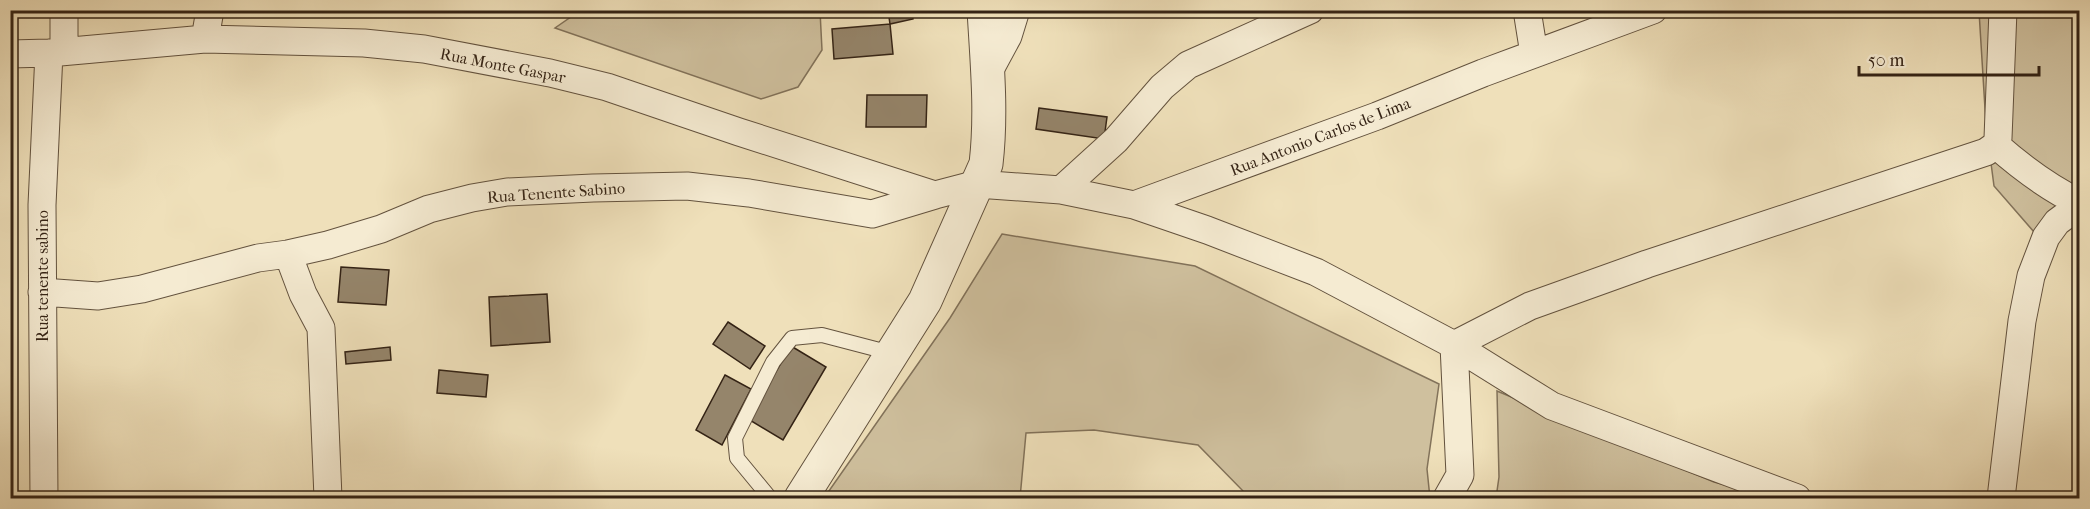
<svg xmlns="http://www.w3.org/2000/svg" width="2090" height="509" viewBox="0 0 2090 509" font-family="'IM FELL French Canon',serif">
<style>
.green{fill:#cfc09e;stroke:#82725a;stroke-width:1.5}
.building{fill:#95856b;stroke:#342315;stroke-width:1.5}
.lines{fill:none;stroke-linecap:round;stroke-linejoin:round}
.service-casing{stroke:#63523e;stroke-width:16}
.minor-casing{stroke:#63523e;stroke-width:29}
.tertiary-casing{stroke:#63523e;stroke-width:35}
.service{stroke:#f5ebd2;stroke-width:14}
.minor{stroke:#f5ebd2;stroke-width:27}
.tertiary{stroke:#f5ebd2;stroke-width:33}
.labels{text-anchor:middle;stroke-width:4.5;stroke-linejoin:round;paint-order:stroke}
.street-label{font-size:16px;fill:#342315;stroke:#f5ebd2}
</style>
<rect width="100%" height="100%" fill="#efe0ba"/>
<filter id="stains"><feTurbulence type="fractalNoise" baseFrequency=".00333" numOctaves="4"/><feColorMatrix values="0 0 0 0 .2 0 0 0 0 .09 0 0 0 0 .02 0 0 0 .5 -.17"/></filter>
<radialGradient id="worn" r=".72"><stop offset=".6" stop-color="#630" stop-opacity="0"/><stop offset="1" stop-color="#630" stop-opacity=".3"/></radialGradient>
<!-- green -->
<path class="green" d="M581,10l239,1 2,39 -24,37 -37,12 -206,-71z
M1979,11h100l1,121 -6,71 -40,29 -40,-46 -8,-61z
M1002,234l193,32 244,118 -12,85 3,29h-177l-10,-7 -45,-46 -104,-15 -68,3 -6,65h-196l126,-180z
M1497,391l217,91 60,16h-278l3,-21z"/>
<!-- building -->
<path class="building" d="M888,10h24l1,9 -23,5z
M890,24l3,30 -59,5 -2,-30z
M867,95h60l-1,32h-60z
M1039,108l68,9 -3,22 -68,-10z
M341,267l48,3 -3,35 -48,-3z
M547,294l3,48 -59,4 -2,-49z
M728,322l37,24 -15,23 -37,-25z
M791,346l35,21 -43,73 -35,-21z
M390,347l1,13 -45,4 -1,-12z
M439,370l49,5 -2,22 -49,-4z
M725,375l26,14 -29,56 -26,-15z"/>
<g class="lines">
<!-- service casing -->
<g class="service-casing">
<path id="service" d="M770,498l-33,-40 -2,-20 38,-76 19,-24 30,-3 69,18"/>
</g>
<!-- minor casing -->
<g class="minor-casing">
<path id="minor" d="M64,10v41
M1527,10l7,44
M205,39l5,-29
M10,54l39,-1 156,-14 159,4 60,6 126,24 57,14 132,45 196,63 42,-11 84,6 73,15 243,-89 106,-43 170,-63
M988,73l20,-37 8,-26
M1996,145c26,23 53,43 84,58
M1061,190l55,-50 46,-53 26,-22 122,-55
M1134,205l73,25 109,42 138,73 98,61 245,92
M288,254l15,40 18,34 7,170
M42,292l56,4 44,-7 116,-31 30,-4 40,-9 53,-16 48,-20 43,-11 35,-6 86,-4 94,-2 62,7 123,21 63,-19
M44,498l-2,-293 7,-152
M1447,498l13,-23 -6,-130 76,-39 117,-42 339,-112 10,-7 2,-7 5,-128
M2001,498l21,-177 9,-45 15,-39 11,-15 23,-17"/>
</g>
<!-- tertiary casing -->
<g class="tertiary-casing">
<path id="tertiary" d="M801,498l124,-197 61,-137c6,-51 1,-102 -2,-154"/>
</g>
<!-- service -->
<use href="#service" class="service"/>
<!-- minor -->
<use href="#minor" class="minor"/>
<!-- tertiary -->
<use href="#tertiary" class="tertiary"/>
</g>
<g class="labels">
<!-- street labels -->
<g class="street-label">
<text transform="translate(503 65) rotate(11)" y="6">Rua Monte Gaspar</text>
<text transform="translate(1320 136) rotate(-21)" y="6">Rua Antonio Carlos de Lima</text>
<text transform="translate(556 192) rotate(-4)" y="6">Rua Tenente Sabino</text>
<text transform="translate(42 276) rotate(-90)" y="6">Rua tenente sabino</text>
</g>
</g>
<!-- margin -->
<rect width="2090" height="509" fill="none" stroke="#efe0ba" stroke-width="36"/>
<rect x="12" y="12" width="2066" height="485" fill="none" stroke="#342315" stroke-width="3"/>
<rect x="18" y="18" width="2054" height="473" fill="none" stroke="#342315" stroke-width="1.5"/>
<!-- scale -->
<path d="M1859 66v9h180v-9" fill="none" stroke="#342315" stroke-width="3"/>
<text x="1868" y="66" font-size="18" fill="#342315" stroke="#f5ebd2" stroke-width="4.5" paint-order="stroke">50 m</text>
<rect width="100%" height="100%" filter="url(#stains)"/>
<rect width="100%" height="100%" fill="url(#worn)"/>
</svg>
